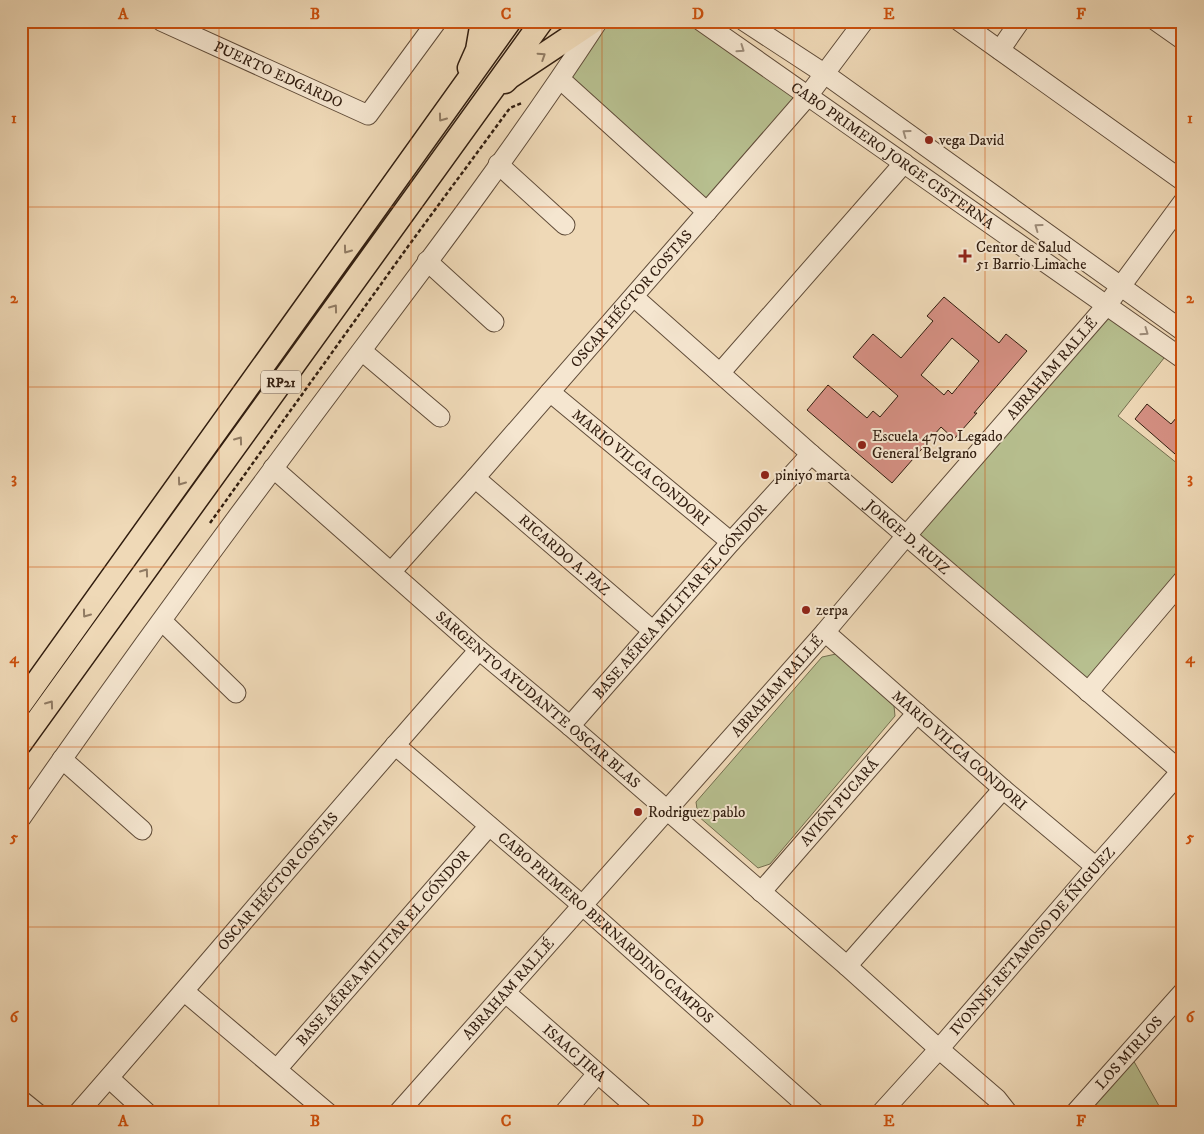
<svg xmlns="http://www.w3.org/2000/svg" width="1204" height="1134" viewBox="0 0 1204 1134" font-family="'IM FELL DW Pica',serif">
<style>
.green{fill:#b7bf8f;stroke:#746e4f}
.building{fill:#d59083;stroke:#311d0f;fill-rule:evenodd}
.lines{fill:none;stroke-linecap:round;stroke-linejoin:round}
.minor-casing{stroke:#604c39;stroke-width:21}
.major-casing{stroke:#311d0f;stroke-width:25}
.path{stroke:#311d0f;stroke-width:2.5;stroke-dasharray:4 2.5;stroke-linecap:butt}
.minor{stroke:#f5e6d0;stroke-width:19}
.major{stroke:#efd9b7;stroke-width:22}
.oneway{stroke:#9d8c79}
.oneway2{stroke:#907b63}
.grid{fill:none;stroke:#cd500c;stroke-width:1;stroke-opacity:0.55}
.poi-dot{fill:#8f2418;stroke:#f5e6d0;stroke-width:2}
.labels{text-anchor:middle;stroke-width:4;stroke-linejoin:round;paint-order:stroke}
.shield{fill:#f5e6d0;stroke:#6c5949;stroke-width:1}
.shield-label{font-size:14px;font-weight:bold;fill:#311d0f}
.street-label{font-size:15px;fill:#311d0f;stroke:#f5e6d0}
.poi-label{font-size:15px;fill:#311d0f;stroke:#f5e6d0;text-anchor:start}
.neatline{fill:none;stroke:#cd500c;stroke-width:2}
.grid-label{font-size:16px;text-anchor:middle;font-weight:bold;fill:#cd500c}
</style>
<rect width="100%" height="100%" fill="#efd9b7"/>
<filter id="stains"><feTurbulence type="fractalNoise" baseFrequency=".004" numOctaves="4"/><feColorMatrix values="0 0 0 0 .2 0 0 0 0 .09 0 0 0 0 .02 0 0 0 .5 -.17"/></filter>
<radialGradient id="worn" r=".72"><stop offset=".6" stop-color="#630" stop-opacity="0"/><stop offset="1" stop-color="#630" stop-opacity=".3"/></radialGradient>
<!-- green -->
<path class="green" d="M598,21h99l110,76 -100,112 -146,-130z
M1107,309l61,44 -50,63 65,52v111l-95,112 -181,-156z
M836,654l58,52 1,10 -125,148 -12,4 -60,-52 -2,-14 126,-145z
M1132,1058l31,55h-77z"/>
<!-- building -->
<path class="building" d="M944,297l55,46 7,-9 21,17 -53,62h3l-23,26 -13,-12 -49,56 -85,-73 21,-25 39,33 6,-7 7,6 18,-21 -45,-39 20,-23 28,24 32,-37 -6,-5zM952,338l27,23 -27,33 -4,-4 -4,5 -23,-20z
M1147,404l24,20 12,-14v51l-48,-42z"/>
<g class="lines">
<!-- minor casing -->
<g class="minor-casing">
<g id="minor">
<path id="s1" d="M161,21l207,94 69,-94"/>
<path id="s2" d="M701,21l482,338"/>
<path d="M744,21l81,53 358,257"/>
<path d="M959,21l224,160"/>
<path d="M1156,21l27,19"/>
<path d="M1000,50l20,-29"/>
<path d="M560,79l147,133"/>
<path d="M498,164l67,61"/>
<path d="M427,261l67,61"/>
<path id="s3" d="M634,297l177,157 372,319"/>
<path d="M362,351l78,66"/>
<path d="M720,373l184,-210"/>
<path id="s4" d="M550,392l181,150"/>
<path id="s5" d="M273,468l206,182 91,76 277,240 92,83 58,50 11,14"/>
<path id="s6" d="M475,478l178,153"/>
<path id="s7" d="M391,572l84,-94 332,-381 57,-76"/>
<path d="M162,621l74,72"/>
<path id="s8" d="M825,632l178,157 93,78"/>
<path d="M1088,692l95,-112"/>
<path id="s9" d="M570,726l161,-184 80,-88"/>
<path id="s10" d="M395,745l188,161 232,207"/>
<path d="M62,759l80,71"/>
<path d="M21,818c82,-118 166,-234 252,-349 109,-148 224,-293 325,-448"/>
<path id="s11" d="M761,892l156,-179"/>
<path d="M847,966l156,-177"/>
<path d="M185,992l143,121"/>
<path id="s12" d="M506,993l137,120"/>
<path id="s13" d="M277,1069l212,-243"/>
<path d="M109,1078l38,35"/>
<path d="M21,1100l16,13"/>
<path id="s14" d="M78,1113c135,-154 265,-311 401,-463"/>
<path id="s15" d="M398,1113l427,-481 81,-96 201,-231 76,-103"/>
<path d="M564,1113l33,-39"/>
<path id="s16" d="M881,1113l58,-64 157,-182 87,-98"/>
<path id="s17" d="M1075,1113l108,-121"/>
</g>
</g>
<!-- major casing -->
<g class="major-casing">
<path id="major" d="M469,68l8,-18 5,-29
M505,82l5,-5 84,-56
M21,704l489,-683
M21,743l521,-722"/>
</g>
<!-- path -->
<path class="path" d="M210,523l199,-278 101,-137 12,-5"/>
<!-- minor -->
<use href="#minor" class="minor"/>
<!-- major -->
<use href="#major" class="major"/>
</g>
<!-- one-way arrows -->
<defs><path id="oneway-chevron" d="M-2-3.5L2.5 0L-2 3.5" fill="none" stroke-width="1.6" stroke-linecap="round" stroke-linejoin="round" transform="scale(1.25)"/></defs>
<g class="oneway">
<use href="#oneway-chevron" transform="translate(741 49) rotate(35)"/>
<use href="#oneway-chevron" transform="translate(906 133) rotate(-144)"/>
<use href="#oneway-chevron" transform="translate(1038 227) rotate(-144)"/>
<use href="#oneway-chevron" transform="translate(1145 332) rotate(35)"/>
</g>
<g class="oneway2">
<use href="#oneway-chevron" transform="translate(542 56) rotate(-33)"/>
<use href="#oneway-chevron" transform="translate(442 118) rotate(126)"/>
<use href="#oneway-chevron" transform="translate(347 250) rotate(126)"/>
<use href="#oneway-chevron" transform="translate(334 308) rotate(-54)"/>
<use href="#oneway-chevron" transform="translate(239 440) rotate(-54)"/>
<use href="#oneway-chevron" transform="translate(181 482) rotate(126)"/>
<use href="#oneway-chevron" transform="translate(145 572) rotate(-54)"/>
<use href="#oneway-chevron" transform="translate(86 614) rotate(126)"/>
<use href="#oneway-chevron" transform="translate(50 704) rotate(-54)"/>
</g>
<!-- grid -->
<path class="grid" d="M219,21v1092M411,21v1092M602,21v1092M794,21v1092M985,21v1092M21,207h1162M21,387h1162M21,567h1162M21,747h1162M21,927h1162"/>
<!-- markers -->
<g class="poi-dot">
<circle cx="929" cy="140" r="5"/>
<path d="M962.5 248.5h5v5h5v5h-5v5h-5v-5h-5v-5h5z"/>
<circle cx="862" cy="445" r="5"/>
<circle cx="765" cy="475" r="5"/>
<circle cx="806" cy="610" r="5"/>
<circle cx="638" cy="812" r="5"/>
</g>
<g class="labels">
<!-- shield labels -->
<rect class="shield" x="261" y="370.5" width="40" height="23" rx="4"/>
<g class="shield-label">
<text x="281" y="387">RP21</text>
</g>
<!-- street labels -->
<g class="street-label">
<text dy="5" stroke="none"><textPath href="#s1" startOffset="129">PUERTO EDGARDO</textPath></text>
<text dy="5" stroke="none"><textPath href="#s2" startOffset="234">CABO PRIMERO JORGE CISTERNA</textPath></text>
<text dy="5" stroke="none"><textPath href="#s7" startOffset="364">OSCAR HÉCTOR COSTAS</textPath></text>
<text dy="5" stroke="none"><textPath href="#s15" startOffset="991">ABRAHAM RALLÉ</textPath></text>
<text dy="5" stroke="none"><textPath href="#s4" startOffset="118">MARIO VILCA CONDORI</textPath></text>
<text dy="5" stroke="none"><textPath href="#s3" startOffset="364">JORGE D. RUIZ</textPath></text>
<text dy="5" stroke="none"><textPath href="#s6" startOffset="118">RICARDO A. PAZ</textPath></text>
<text dy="5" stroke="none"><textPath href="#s9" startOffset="166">BASE AÉREA MILITAR EL CÓNDOR</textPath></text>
<text dy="5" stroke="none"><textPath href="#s15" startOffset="571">ABRAHAM RALLÉ</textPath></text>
<text dy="5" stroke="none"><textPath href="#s5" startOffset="352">SARGENTO AYUDANTE OSCAR BLAS</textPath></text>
<text dy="5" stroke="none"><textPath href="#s8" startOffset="179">MARIO VILCA CONDORI</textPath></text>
<text dy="5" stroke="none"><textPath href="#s11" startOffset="119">AVIÓN PUCARÁ</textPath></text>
<text dy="5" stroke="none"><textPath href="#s14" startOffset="306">OSCAR HÉCTOR COSTAS</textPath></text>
<text dy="5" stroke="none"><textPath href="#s10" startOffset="279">CABO PRIMERO BERNARDINO CAMPOS</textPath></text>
<text dy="5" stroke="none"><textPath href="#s16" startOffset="229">IVONNE RETAMOSO DE ÍÑIGUEZ</textPath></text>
<text dy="5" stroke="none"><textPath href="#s13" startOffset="161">BASE AÉREA MILITAR EL CÓNDOR</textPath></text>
<text dy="5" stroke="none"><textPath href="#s15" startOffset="166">ABRAHAM RALLÉ</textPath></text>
<text dy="5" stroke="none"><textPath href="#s17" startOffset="81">LOS MIRLOS</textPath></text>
<text dy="5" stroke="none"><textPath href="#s12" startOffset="91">ISAAC JIRA</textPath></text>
</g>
<!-- poi labels -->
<g class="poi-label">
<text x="939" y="145">vega David</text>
<text x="976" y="252">Centor de Salud<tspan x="976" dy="17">51 Barrio Limache</tspan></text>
<text x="872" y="441">Escuela 4700 Legado<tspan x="872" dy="17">General Belgrano</tspan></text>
<text x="775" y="480">piniyo marta</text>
<text x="816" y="615">zerpa</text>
<text x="648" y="817">Rodriguez pablo</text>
</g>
</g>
<!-- margin -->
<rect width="1204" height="1134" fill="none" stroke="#efd9b7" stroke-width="55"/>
<rect x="28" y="28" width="1148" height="1078" class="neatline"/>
<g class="grid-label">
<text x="123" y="19">A</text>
<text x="315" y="19">B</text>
<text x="506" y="19">C</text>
<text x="698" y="19">D</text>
<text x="889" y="19">E</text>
<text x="1081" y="19">F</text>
<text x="14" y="123">1</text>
<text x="1190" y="123">1</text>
<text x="14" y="303">2</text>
<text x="1190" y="303">2</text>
<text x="14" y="483">3</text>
<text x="1190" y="483">3</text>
<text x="14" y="663">4</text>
<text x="1190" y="663">4</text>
<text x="14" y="842">5</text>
<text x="1190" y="842">5</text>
<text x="14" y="1022">6</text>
<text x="1190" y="1022">6</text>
<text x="123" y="1126">A</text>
<text x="315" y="1126">B</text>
<text x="506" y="1126">C</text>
<text x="698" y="1126">D</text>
<text x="889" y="1126">E</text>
<text x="1081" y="1126">F</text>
</g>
<rect width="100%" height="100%" filter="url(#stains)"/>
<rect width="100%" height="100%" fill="url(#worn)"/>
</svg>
